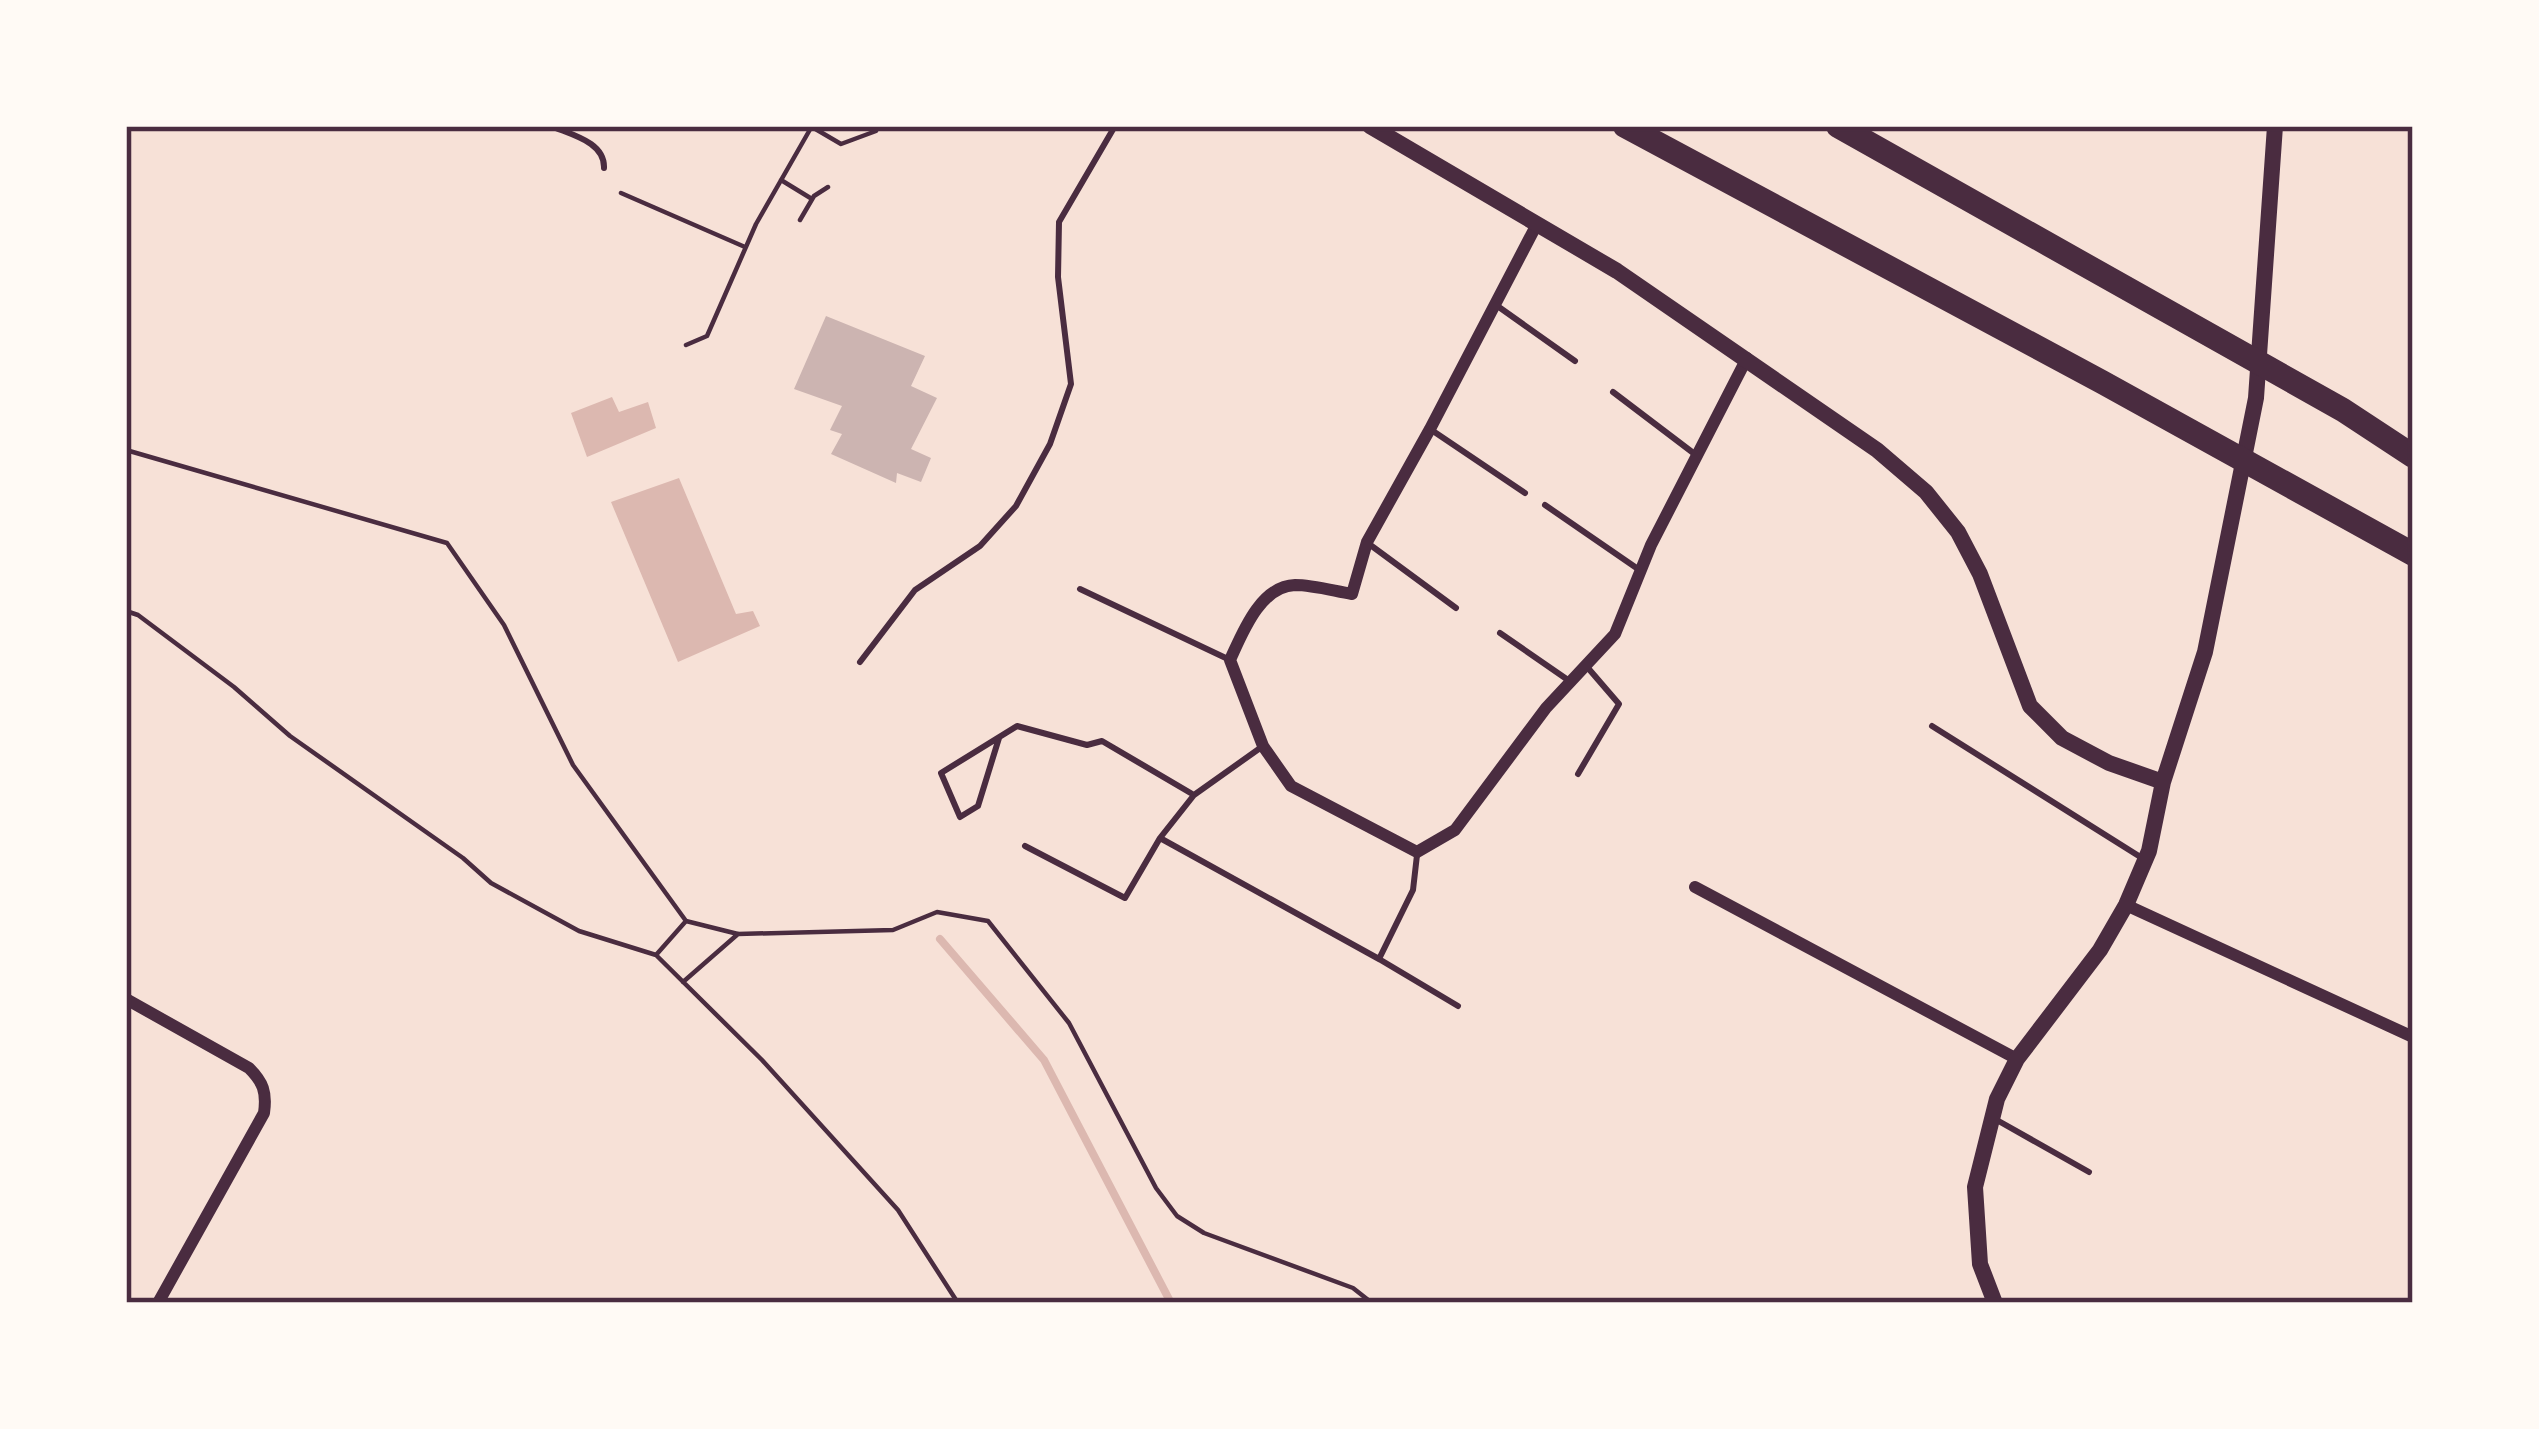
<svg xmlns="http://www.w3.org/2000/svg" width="2539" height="1429" viewBox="0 0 2539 1429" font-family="'Alegreya Sans',sans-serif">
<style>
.water{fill:#dcb8b0}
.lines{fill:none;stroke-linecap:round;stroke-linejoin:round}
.stream{stroke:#dcb8b0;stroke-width:8}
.building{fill:#ccb4b1}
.path{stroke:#4a2c40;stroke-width:4.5}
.service{stroke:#4a2c40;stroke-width:6}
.minor{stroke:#4a2c40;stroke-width:12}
.tertiary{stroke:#4a2c40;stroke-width:16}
.motorway{stroke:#4a2c40;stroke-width:24}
.neatline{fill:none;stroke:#4a2c40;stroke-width:4.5}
</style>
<rect width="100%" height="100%" fill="#f7e1d7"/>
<!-- water -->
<path class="water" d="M612,397l7,15 29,-10 8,26 -69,29 -16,-44z
M679,478l57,136 17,-3 7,15 -82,36 -67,-160z"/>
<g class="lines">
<!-- stream -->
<path class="stream" d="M940,939l104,121 127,243"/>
</g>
<!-- building -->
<path class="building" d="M826,316l99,40 -14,30 26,12 -26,51 20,9 -10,24 -24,-9 -1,10 -65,-29 11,-20 -12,-4 12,-24 -48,-17z"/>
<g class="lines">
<!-- path -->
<path class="path" d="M812,127l29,17 35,-13 -2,-5
M781,180l31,19
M621,193l124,54
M800,220l14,-24 14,-9
M686,345l21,-9 49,-112 56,-98
M126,450l321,93 57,82 69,140 113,156 52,13 155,-4 44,-18 51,9 81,102 87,165 21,28 27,17 149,55 19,15
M126,611l12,4 96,72 56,49 173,122 28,25 88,48 77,24 106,105 136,150 60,93
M656,955l30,-34
M683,982l55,-48"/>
<!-- service -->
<path class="service" d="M551,126c21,9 54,16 53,42
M1496,305l79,56
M1613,392l83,63
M1430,429l95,64
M1545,505l93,64
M1369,544l87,64
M1080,589l150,71
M1500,633l68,47
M860,662l55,-72 65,-44 36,-40 34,-62 21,-60 -13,-107 1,-55 56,-96
M1932,726l210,132
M999,738l-21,68 -18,11 -19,-44 76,-47 70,19 15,-4 92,54
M1578,774l41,-70 -31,-36
M1160,838l34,-43 69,-49
M1025,846l100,52 35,-60 219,121 34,-69 4,-35
M1379,959l79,47
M1995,1119l94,53"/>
<!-- minor -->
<path class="minor" d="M1537,224l-107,205 -63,113 -15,52c-18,-3 -39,-9 -57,-9 -35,1 -53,49 -65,75l33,86 28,40 126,66 38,-22 91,-122 69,-74 36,-89 96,-187
M1695,887l322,172
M2126,905l287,132
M126,999l123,69c14,14 18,24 15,45l-106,190"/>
<!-- tertiary -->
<path class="tertiary" d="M1370,126l247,145 260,179 49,42 32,40 22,42 50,132 32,32 47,25 54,19
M1995,1303l-15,-39 -5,-77 22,-88 20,-40 83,-109 26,-45 23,-54 14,-69 42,-130 51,-254 19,-272"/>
<!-- motorway -->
<path class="motorway" d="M1625,126l477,256 311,172
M1838,126l505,284 70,46"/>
</g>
<!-- border -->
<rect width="2539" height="1429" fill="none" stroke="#fffaf5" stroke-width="258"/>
<rect x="129" y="129" width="2281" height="1171" class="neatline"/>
</svg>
